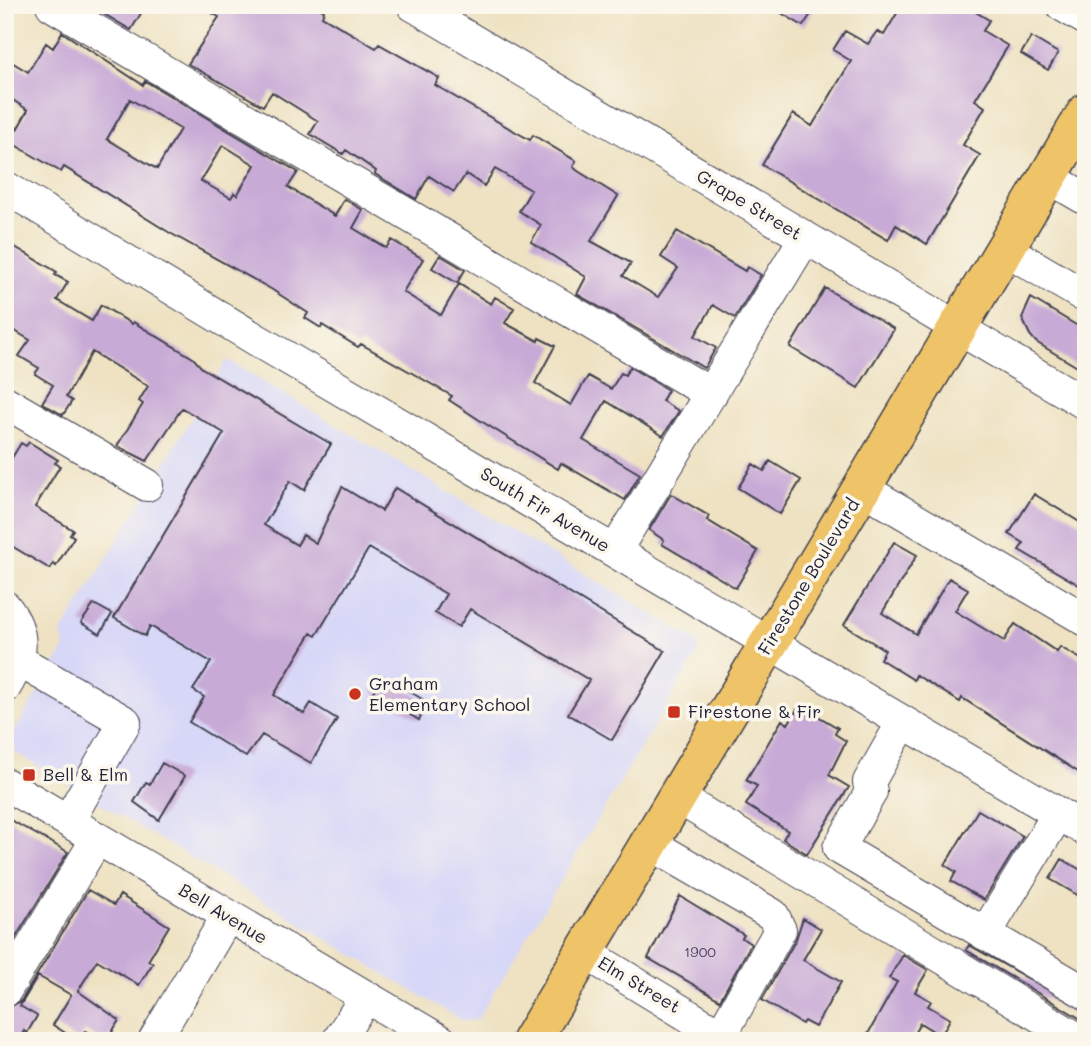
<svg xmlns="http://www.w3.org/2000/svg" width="1091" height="1046" viewBox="0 0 1091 1046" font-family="Mali,sans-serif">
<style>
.built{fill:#d7d7f8}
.building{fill:#c8aad6;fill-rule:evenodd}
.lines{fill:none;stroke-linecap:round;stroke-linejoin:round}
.minor-casing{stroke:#413f4f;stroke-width:34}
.major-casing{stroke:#413f4f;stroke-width:41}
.minor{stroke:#fff;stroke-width:32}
.major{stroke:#efc469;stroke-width:38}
.poi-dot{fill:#c8321e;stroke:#fbf7ec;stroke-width:2.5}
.labels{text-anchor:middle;stroke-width:7;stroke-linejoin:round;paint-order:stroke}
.number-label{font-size:14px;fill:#4c4462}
.street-label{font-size:18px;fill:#22223b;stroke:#fbf7ec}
.poi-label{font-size:18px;fill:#22223b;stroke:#fbf7ec;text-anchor:start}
</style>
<rect width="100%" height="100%" fill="#fbf7ec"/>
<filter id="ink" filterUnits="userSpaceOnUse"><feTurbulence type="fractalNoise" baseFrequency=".0143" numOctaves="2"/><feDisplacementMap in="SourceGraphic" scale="14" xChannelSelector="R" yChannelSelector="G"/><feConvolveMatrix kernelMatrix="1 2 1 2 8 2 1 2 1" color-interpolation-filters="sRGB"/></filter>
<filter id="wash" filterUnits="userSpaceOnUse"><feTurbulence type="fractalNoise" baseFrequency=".00686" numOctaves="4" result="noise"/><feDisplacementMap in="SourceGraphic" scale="28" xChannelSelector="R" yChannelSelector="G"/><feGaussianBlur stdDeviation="1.57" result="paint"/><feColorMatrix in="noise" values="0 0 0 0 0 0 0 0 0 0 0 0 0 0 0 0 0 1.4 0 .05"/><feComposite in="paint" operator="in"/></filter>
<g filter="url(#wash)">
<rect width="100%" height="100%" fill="#eee2c2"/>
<!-- built -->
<path class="built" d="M227,360l470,281 2,10 -222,369 -14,1 -447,-268 -4,-17 53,-89 -4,-13z"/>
<g id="blocks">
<!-- building -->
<path class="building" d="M89,5h57l-15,25z
M198,5h116l10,6 -2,5 54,32 3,-4 60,34 -4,7 30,18 65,37 3,-5 43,26 -3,6 5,4 40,25 -27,45 40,22 -8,13 35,21 20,-29 -17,-11 16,-26 68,40 2,-4 14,8 -26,43 -22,-13 -18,31 21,12 -12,20 -127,-74 9,-17 -55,-35 10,-17 -22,-14 12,-21 -36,-21 -11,17 -18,-12 -12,18 -25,-16 -13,23 -41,-25 1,-3 -30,-21 -3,4 -33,-20 8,-13 -46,-29 -9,14 -75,-42 31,-47z
M768,5h49l-14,21z
M902,5h62l25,15 -6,11 25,15 -33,54 10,7 -22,38 17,10 -53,89 -31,-19 -8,15 -126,-75 31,-51 19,12 39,-65 -18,-11 12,-19 23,13 9,-13 7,4z
M62,32l81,53 2,-4 153,91 -10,15 47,29 9,-17 19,11 -10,18 33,20 6,-8 31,19 -20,33 38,23 18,-31 32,20 4,-7 19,11 -9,15 33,18 1,-3 16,8 -20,37 36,22 17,-29 23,13 10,-16 4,2 5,-8 38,23 -6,11 17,10 -16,25 -57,-35 -23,39 57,34 -15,26 -64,-37 -3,6 -77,-48 -32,-21 3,-4 -33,-19 -58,-33 -3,3 -36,-22 -1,3 -16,-10 3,-5 -37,-24 -101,-56 -106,-66 -3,5 -51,-30 18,-32 -23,-15v-37l23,14 18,-29 7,5zM130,99l50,30 -23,40 -50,-30zM223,145l32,20 -18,30 -3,-2 -3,5 -30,-17z
M1031,37l27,16 -10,17 -27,-16z
M5,241l52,31 -2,3 13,7 -11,18 35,21 9,-16 31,19 1,-2 60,36 9,10 129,76 -27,46 -14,-9 -26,44 33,20 6,-10 13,8 26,-56 40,24 13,-23 270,163 -53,89 -44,-26 21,-34 -119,-71 -11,18 -24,-14 11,-19 -77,-46 -53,88 -5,-3 -37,62 30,19 7,-11 26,16 -26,44 -49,-28 -16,22 -57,-35 15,-25 -11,-7 18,-28 -61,-36 -5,10 -31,-18 110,-185 -42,-25 -35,53 -30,-15 26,-42 -4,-3 9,-15 -56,-34 -26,45 6,4 -9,14 -21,-12 11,-18 -18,-11 4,-6 -20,-12 11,-16 -25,-15z
M440,255l25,15 -8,13 -25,-15z
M825,288l69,41 -36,59 -68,-41z
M1031,298l55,33v26l-7,11 -43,-26 -6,-7 -8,-17z
M29,442l29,18 -3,3 5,3 -25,41 38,23 -3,4 4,3 -18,29 -3,-2 -3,5 -45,-27v-73l16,-26 5,3z
M770,461l31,19 -21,34 -42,-26 15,-24 11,7z
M671,494l38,22 -2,4 51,31 -22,37 -74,-44 2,-4 -15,-10z
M1034,494l52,32v63l-67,-39 5,-7 -15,-9z
M894,542l23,13 -35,58 34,21 33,-56 19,11 -13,22 49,30 11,-17 42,28 3,-5 26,15v115l-124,-79 -2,4 -44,-27 -2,5 -34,-21 5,-9 -41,-25z
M94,604l18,10 -12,20 -19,-11z
M383,676l46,27 -10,17 -46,-28z
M798,708l11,7 2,-3 27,16 -3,6 11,7 -17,34 20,12 -42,67 -24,-15 5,-8 -42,-26 11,-19 -11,-6 36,-60 6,4z
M162,763l23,13 -26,44 -25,-18 12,-20 4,2z
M978,810l45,26 -39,64 -33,-19 5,-9 -11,-7z
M5,817l63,35 -63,103z
M1062,859l24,14v27l-36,-21z
M88,890l26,15 6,-10 49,31 -21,35 5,2 -14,22 -42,-25 -19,31 41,29 -12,21 -22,-10 -7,10 -25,-16 18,-30 -33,-19 -18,30 17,10 -10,17 -3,-2 -6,10h-13v-32l16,-8z
M680,896l64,39 -2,3 9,6 -31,56 -72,-42z
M803,918l18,11 -18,31 38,22 -26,45 -11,-6 -2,3 -40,-24 34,-61z
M969,945l117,66v11l-120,-72z
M903,955l25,15 -13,22 16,9 -3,5 22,13 -9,17 -21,-13 -10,18h-46l33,-59 -8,-4z"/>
</g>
</g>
<g filter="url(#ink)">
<use href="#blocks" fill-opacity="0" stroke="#413f4f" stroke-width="2"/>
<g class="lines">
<!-- minor casing -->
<g class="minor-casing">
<path id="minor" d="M52,5l659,389
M413,5l673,399
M1062,5l24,14
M1048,177l38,22
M5,187l252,153 829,490
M1005,249l81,48
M5,402l142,83
M863,489l223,131
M615,551l190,-313
M5,607c22,27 17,52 0,80
M18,660l107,62 -57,99
M903,722l-34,60 2,10 -32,56 247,145
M5,784l436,257
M677,797l404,244
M649,843l124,72 7,15 -59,105
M985,934l73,-120
M584,952l146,89
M5,991l92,-152
M154,1041l73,-124
M338,1041l27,-43"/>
</g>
<!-- major casing -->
<g class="major-casing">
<path id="major" d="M531,1041l555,-928"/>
</g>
<!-- minor -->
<use href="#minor" class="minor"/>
<!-- major -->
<use href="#major" class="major"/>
</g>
</g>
<!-- markers -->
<g class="poi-dot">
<circle cx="355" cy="694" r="7"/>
<rect x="667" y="705" width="14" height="14" rx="3.5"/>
<rect x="22" y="768" width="14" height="14" rx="3.5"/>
</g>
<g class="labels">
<!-- number labels -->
<g class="number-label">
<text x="700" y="957">1900</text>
</g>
<!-- street labels -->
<g class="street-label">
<text transform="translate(749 205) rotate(31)" y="6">Grape Street</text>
<text transform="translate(545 510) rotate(31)" y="6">South Fir Avenue</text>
<text transform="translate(809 577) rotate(-59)" y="6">Firestone Boulevard</text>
<text transform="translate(223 914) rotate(31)" y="6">Bell Avenue</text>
<text transform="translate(639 985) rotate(31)" y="6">Elm Street</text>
</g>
<!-- poi labels -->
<g class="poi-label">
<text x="369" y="690">Graham<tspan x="369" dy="21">Elementary School</tspan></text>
<text x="688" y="718">Firestone &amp; Fir</text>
<text x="43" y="781">Bell &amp; Elm</text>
</g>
</g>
<!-- margin -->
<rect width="1091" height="1046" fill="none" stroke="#fbf7ec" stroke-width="28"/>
</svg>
